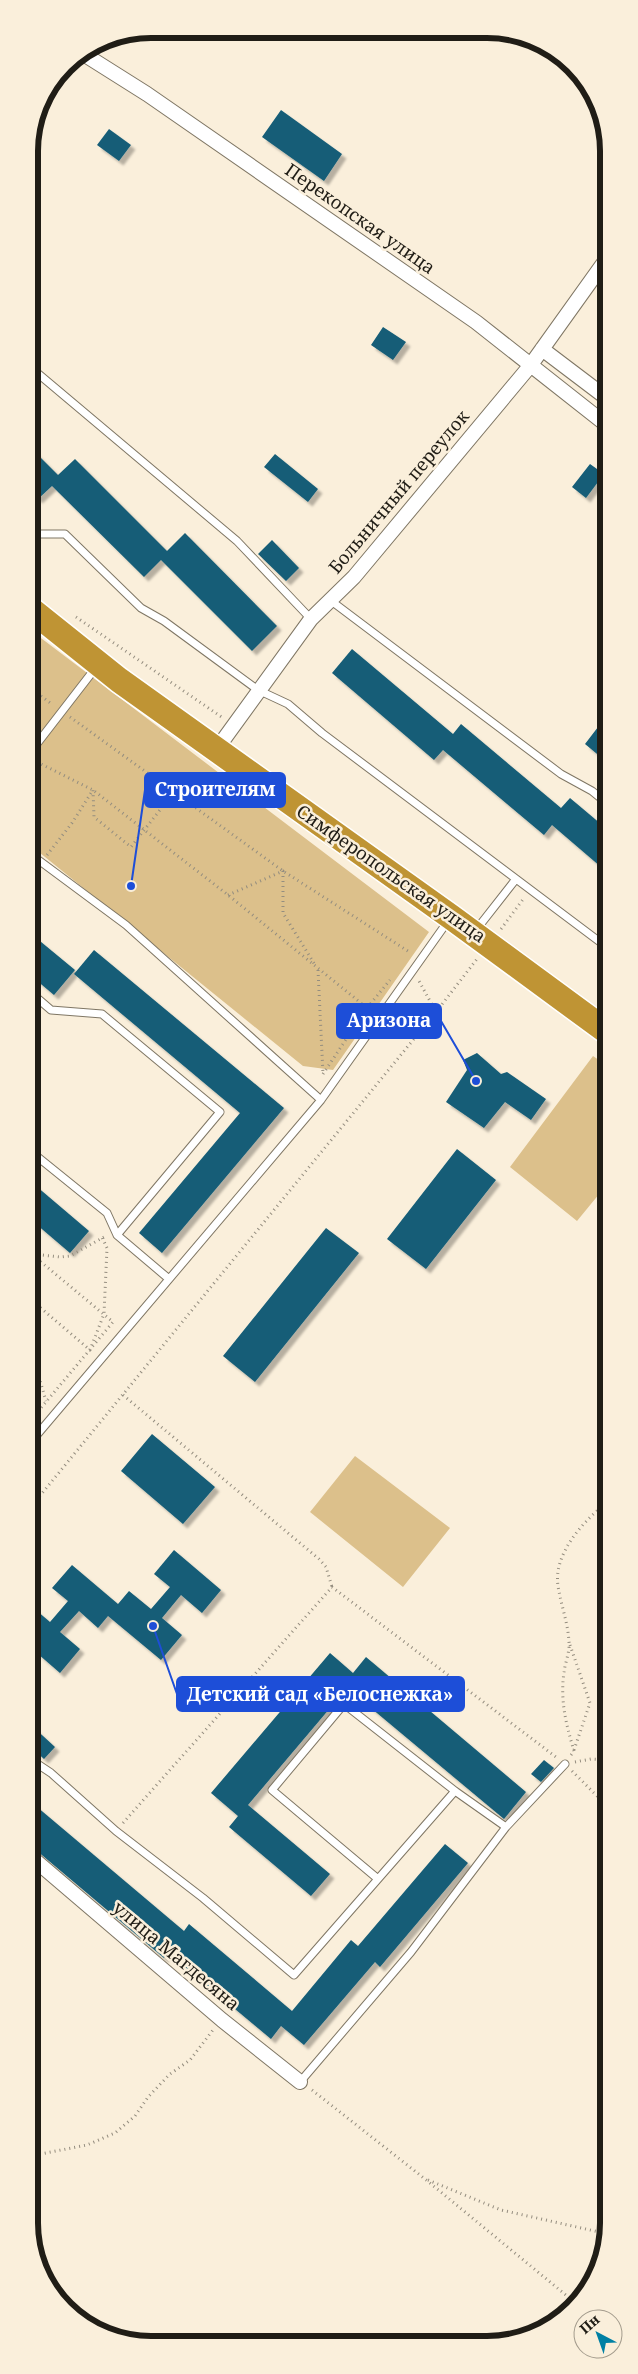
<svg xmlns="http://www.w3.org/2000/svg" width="638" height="2374" viewBox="0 0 638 2374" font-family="'Noto Serif',serif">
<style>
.green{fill:#dcc08b}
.building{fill:#145d77;filter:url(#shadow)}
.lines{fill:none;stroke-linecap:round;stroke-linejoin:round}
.lane-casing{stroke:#7f7664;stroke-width:9}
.street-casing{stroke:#7f7664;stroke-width:16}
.highway-casing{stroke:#fff;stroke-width:28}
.path{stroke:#948d7f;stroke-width:3;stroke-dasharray:1 4;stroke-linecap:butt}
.lane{stroke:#fff;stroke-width:7}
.street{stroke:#fff;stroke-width:14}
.highway{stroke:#bf9434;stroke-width:25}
.labels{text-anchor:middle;stroke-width:5;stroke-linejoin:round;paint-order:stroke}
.street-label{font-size:18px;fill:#201d16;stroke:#faefdb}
.rim{fill:none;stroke:#201d16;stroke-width:6}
.leader{fill:none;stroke:#1d4ed8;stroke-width:2}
.callout-dot{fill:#1d4ed8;stroke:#faefdb;stroke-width:2}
.callout{fill:#1d4ed8;stroke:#1d4ed8;stroke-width:2}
.callout-label{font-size:19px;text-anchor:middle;font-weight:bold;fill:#fff}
</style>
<defs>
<filter id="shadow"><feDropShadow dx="4.5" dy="4.5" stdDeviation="1" flood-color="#0004"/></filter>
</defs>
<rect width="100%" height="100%" fill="#faefdb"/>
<!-- green -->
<path class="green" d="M29,629l400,303 -96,138 -30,-4 -274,-222z
M593,1056l16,11v115l-32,39 -67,-54z
M355,1456l95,72 -47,59 -93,-75z"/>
<!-- building -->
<path class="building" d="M281,110l61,44 -18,27 -62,-44z
M109,129l22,16 -12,16 -22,-16z
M383,327l23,15 -13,18 -22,-15z
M29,446l29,29 17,-16 92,92 18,-18 92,93 -25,25 -91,-91 -17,17 -92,-91 -14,13 -9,-9z
M275,454l43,35 -10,13 -44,-35z
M590,464l14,10 -18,24 -14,-11z
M272,540l27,28 -13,13 -28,-27z
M352,649l101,85 8,-10 100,84 9,-10 38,32v43l-56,-48 -8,10 -101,-85 -9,10 -102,-87z
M608,714v49l-23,-19z
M29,932l46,38 -21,25 -25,-21z
M94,950l190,158 -122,145 -23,-20 101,-120 -166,-139z
M477,1053l24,21 6,-2 39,27 -15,21 -26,-18 -21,26 -38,-26 21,-32 -4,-10z
M457,1149l39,31 -70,89 -39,-30z
M29,1180l60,51 -19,22 -41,-35z
M326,1228l33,25 -104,129 -32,-26z
M152,1434l63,53 -32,37 -62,-53z
M174,1550l47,40 -19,23 -21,-18 -19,23 20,17 -21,25 -53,-44 -10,12 -19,-17 -19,21 20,17 -20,24 -30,-26v-42l20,17 18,-21 -16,-13 20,-23 46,39 11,-13 22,18 19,-22 -16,-13z
M330,1653l23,20 13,-16 160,135 -22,27 -157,-131 -99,117 82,69 -19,22 -82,-69 9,-11 -27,-23z
M30,1724l25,23 -11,12 -14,-13z
M544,1760l10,8 -13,14 -10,-8z
M30,1801l154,130 5,-7 103,87 59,-71 7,6 87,-102 23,19 -88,104 -5,-5 -71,83 -23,-19 -10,13 -103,-86 -4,5 -134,-113z"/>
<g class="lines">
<!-- lane casing -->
<g class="lane-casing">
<path id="lane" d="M29,237l7,7 -7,7
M29,366l208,175 74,78
M29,529l5,5h31l76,74 23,13 94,69 30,14 34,29 286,215
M330,600l231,174 31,17 16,13
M29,754l68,-88
M29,853l97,72 195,175
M476,930l40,-51
M29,991l22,19 51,4 118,98 -103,123 52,44
M29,1150l78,63 10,22
M30,1443l291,-343 127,-179
M30,1759l21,14 65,58 87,67 91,77 84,-96 -106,-89 72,-86 111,87 51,36 -95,125 -111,130
M506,1827l59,-63
M378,1879l77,-88"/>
</g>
<!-- street casing -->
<g class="street-casing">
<path id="street" d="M82,53l65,41 329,228 132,104
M542,349l66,50
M216,750l95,-131 43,-42 176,-211 78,-109
M30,1856l192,164 78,62"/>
</g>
<!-- highway casing -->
<g class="highway-casing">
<path id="highway" d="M29,608l90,72 332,237 158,116"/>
</g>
<!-- path -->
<path class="path" d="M29,582l8,6
M76,617l147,101
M29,687l24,18
M70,717l213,154 128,82
M37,762l56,28 135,105 139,113
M47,855l25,-32 21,-33 1,27 37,30 43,-55
M228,895l55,-24v42l32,52
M501,929l23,-31
M318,970l5,104
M436,1012l41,-53
M323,1074l44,-66 23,-28
M29,1252l84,70 -83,99
M33,1254l27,3 10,-1 34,-19
M29,1298l61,52 14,-36 3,-66 -5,-11
M29,1343l17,58
M123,1395l196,164 7,8 6,20
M30,1508l406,-496 -17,-31
M570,1645l20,58 -16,47
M571,1755l3,-4c-8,-27 -14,-50 -10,-79 1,-9 6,-20 5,-30 -1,-19 -8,-37 -11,-56 -5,-33 27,-67 51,-85
M575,1762l16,-3 18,1
M572,1771l37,37
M123,1823l209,-236 224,170
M312,2090l113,89 153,126
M30,2156l57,-11 28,-12 20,-17 13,-19 22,-23 20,-14 23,-30
M428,2180l73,30 107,24"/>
<!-- lane -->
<use href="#lane" class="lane"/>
<!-- street -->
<use href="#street" class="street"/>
<!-- highway -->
<use href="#highway" class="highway"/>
</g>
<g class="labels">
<!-- street labels -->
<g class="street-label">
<text transform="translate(360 219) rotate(35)" y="6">Перекопская улица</text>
<text transform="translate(399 492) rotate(-50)" y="6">Больничный переулок</text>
<text transform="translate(391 874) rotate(35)" y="6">Симферопольская улица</text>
<text transform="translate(176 1956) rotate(40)" y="6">улица Магдесяна</text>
</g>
</g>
<!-- crop -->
<path d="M0 0H638V2374H0ZM151 38H487A113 113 0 0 1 600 151V2223A113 113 0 0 1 487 2336H151A113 113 0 0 1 38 2223V151A113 113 0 0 1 151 38Z" fill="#faefdb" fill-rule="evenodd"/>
<path class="rim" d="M151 38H487A113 113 0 0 1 600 151V2223A113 113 0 0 1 487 2336H151A113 113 0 0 1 38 2223V151A113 113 0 0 1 151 38Z"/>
<!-- callouts -->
<path class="leader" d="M131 886L145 790M476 1081L441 1021M153 1626L177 1694"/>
<g class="callout-dot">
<circle cx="131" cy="886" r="5"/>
<circle cx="476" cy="1081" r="5"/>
<circle cx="153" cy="1626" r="5"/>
</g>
<g class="callout">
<rect x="145" y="773" width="140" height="34" rx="5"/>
<rect x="337" y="1004" width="104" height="34" rx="5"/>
<rect x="177" y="1677" width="287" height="34" rx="5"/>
</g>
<g class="callout-label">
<text x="215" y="796">Строителям</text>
<text x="389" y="1027">Аризона</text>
<text x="320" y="1701">Детский сад «Белоснежка»</text>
</g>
<!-- north arrow -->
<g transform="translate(598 2334) rotate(319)"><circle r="24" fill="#faefdb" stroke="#a39b8c"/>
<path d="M0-4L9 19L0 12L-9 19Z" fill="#0080a4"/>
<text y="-8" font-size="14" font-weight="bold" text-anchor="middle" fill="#201d16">Пн</text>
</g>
</svg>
